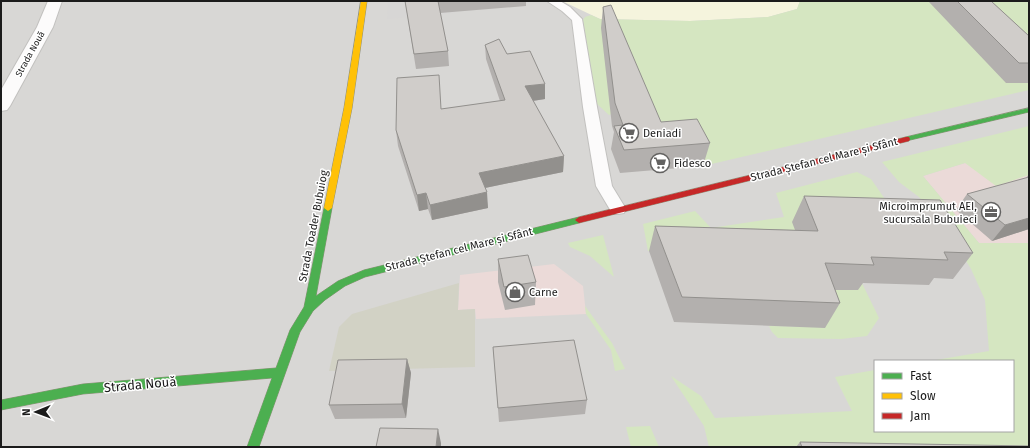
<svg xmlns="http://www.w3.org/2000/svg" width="1030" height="448" viewBox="0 0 1030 448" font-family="'Fira Sans',sans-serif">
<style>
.residential{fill:#d8d7d5;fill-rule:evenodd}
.commercial{fill:#ebdad8}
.education{fill:#f5f4dd}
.religious{fill:#d7d6d5}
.construction{fill:#d2d2c5}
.grass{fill:#d5e6c1}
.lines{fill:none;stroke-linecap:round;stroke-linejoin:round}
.lane-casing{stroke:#c2c1bf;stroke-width:2}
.street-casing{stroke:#c2c1bf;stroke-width:2}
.fast-casing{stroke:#90917c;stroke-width:1}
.slow-casing{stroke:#90917c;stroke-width:1}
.jam-casing{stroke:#90917c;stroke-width:1}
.lane{fill:#fcfbfb;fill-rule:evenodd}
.street{fill:#fcfbfb;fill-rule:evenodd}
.fast{fill:#4caf50;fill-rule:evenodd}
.slow{fill:#ffc107;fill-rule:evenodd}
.jam{fill:#c62828;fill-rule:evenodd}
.wall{fill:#b3b0ae}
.shaded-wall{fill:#92908d}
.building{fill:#d0cdca;stroke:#92908d}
.labels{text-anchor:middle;stroke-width:3;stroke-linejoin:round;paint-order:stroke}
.far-street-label{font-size:9px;fill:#1b1b1b;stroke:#fff}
.poi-label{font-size:11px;fill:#1b1b1b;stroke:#fff;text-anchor:start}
.street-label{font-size:11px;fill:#1b1b1b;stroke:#fff}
.near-street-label{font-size:13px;fill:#1b1b1b;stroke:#fff}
</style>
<rect width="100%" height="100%" fill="#e9e7e3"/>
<!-- residential -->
<path class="residential" d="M1,1h1028v446h-1028zM875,361h138v70h-138z"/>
<!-- commercial -->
<path class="commercial" d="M965,163l64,12v68h-50l-56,-67z
M554,264l29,22 3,28 -110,5 -1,-10 -17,1 2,-35z"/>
<!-- education -->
<path class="education" d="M562,1h238l-3,8 -29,8 -78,4 -90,-2z"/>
<!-- religious -->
<path class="religious" d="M388,1h71l-4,12 -68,6z"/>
<!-- construction -->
<path class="construction" d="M459,283l-1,27 17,-1v58l-146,4 10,-44 13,-13z"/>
<!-- grass -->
<path class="grass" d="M800,1h229v89l-326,76 -12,-24 -77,-29 -5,2 -13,-12 -13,-83 2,-3 6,-2 9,4 90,2 78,-4 29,-8z
M1029,126v49l-33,11 -31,-23 -42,13 56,67h50v204h-320l-5,-21 -33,-50 30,20 14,22 137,-7 -17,-34 40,-7v61h138v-70h-83l59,-10 -4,-51 -14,-31 -16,-26 -36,-46 -20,-15 -17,-20z
M857,172l14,7 32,46 -70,64 24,1 2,-13 20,41 -12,18 -26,3 -63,-1 -6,-6 -3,-6 56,1 -26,-71 -151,-5 -5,-27 52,-13 16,17 73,-11 -8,-24z
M603,235l11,42 -24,-21 -20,-9 -2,-4z
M585,306l27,37 13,26 -10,2 -4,-21 -25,-36z
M650,426l9,21h-28l-5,-20z"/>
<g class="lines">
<!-- lane casing -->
<g class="lane-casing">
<path id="lane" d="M547,1h13l10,6 12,12 15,88 15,79 14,23 -2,4 -6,1 -6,-1 -16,-27 -13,-79 -11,-87 -10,-9z"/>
</g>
<!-- street casing -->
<g class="street-casing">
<path id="street" d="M48,1h14l-9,26 -43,79 -3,4 -6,1v-21l36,-63z"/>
</g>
<!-- fast casing -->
<g class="fast-casing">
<path id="fast" d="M1029,108v4l-123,29 -4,-2 4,-2z
M328,205l4,3 -16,88 22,-15 26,-11 215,-53 4,3 -4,3 -214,54 -20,9 -20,14 -12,11 -13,21 -41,115h-12l25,-69 -189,16 -82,16v-10l82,-16 193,-16 14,-38 14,-23 20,-99z"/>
</g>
<!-- slow casing -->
<g class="slow-casing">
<path id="slow" d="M361,1h6l-15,107 -20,100 -4,3 -4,-3 20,-100z"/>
</g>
<!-- jam casing -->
<g class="jam-casing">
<path id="jam" d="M906,137h3l1,2 -1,2 -330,82 -4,-3 4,-3z"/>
</g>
<!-- lane -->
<use href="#lane" class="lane"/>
<!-- street -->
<use href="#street" class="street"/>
<!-- fast -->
<use href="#fast" class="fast"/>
<!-- slow -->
<use href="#slow" class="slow"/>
<!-- jam -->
<use href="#jam" class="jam"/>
</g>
<!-- wall -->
<path class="wall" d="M405,1h121v5l-86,7 8,38 1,15 -33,3z
M929,1h62l38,35v47h-23l-77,-81z
M603,7l58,115 49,21 -7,23 -83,7 -9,-24 3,-17 -2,-6 -11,-98z
M485,45l22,9 38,30v15l-12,2 31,55 -1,16 -78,16 3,20 -56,12 -4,-11 -9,2 -21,-65 -2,-16 46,-21 58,-8 -14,-42z
M1029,174v55l-37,12 -36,-31 11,-16 59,-16z
M804,196l169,57 -20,26 -19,-1 -5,7 -66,-2 -5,7h-23l5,13 -15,25 -151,-6 -25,-71 6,-25 140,4 -3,-8z
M498,259l38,23 -1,23 -30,5 -7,-28z
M493,347l94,53 -2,14 -86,8z
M407,359l4,14 -5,45 -71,1 -6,-14z
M800,442l229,5h-233z"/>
<!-- shaded-wall -->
<path class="shaded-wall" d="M545,84v15l-20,3v-16z
M564,156l-1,16 -83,17 -1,-16z
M487,192l1,16 -56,12 -2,-15z
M426,193l2,16 -9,2 -2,-16z
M1029,218v11l-37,12 13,-16z
M407,359l4,14 -5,45 -4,-14z
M438,429l3,14v4h-5z"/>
<!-- building -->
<path class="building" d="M405,1h33l10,50 -34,3z
M957,1h34l38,35v27h-10z
M611,5l50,117 36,-3 13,24 -86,7 -10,-24 9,-1 -8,-22 -12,-96z
M499,39l8,15 23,-3 15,33 -20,2 39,70 -85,17 8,19 -57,13 -4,-12 -9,2 -21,-65 1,-52 42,-3 2,34 64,-9 -20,-55z
M1029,177v41l-24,7 -38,-31z
M804,196l136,4 33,53 -29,-1 4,8 -77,-3 3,8 -49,-2 15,40 -158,-6 -27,-71 163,5z
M528,255l8,27 -32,5 -6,-28z
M574,340l13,60 -89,8 -5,-61z
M407,359l-5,45 -73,1 9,-45z
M380,428l58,1 -2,18h-60z
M800,442l229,4v1h-227z"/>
<!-- icons -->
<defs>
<g id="supermarket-ring" transform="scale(1)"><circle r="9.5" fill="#fff" stroke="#636261" stroke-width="1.5"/><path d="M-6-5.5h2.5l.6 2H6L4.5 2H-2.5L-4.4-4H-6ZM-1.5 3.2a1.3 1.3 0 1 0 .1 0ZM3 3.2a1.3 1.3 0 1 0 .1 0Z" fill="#636261"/></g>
<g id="office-ring" transform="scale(1)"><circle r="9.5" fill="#fff" stroke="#636261" stroke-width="1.5"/><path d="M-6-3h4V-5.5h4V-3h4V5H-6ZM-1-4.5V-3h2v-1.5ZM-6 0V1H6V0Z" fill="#636261"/></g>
<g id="shop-ring" transform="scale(1)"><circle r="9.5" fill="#fff" stroke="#636261" stroke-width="1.5"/><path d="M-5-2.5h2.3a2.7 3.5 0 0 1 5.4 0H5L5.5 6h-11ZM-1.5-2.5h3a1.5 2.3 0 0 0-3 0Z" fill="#636261"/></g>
</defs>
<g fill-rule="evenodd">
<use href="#supermarket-ring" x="629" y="133"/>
<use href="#supermarket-ring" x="660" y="163"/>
<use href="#office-ring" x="991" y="212"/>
<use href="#shop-ring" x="515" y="292"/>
</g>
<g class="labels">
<!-- far-street labels -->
<g class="far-street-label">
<text transform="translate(30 54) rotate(-61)" y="3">Strada Nouă</text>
</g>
<!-- poi labels -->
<g class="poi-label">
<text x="643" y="137">Deniadi</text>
<text x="674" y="167">Fidesco</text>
<text x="977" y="210" text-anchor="end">Microimprumut AEI,<tspan x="977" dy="13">sucursala Bubuieci</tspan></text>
<text x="529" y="296">Carne</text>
</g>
<!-- street labels -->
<g class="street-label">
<text transform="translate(824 159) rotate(-14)" y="4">Strada Ștefan cel Mare și Sfânt</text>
<text transform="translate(313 226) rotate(-79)" y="4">Strada Toader Bubuiog</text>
<text transform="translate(459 249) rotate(-14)" y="4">Strada Ștefan cel Mare și Sfânt</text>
</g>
<!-- near-street labels -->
<g class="near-street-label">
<text transform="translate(140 384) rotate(-5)" y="5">Strada Nouă</text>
</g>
</g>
<!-- border -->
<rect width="1030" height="448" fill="none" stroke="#1b1b1b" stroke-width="4"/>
<!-- legend -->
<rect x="874" y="360" width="140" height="72" fill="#ffffff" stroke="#a4a4a4"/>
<rect x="882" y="373" width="20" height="6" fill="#4caf50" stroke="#a4a4a4"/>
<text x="910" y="380" font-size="12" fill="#1b1b1b">Fast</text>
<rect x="882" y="393" width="20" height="6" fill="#ffc107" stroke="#a4a4a4"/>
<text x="910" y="400" font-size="12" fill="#1b1b1b">Slow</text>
<rect x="882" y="413" width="20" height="6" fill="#c62828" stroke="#a4a4a4"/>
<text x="910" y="420" font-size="12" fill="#1b1b1b">Jam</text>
<!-- north arrow -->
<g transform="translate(36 412) rotate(269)" stroke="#ffffff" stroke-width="3" paint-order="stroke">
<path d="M0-3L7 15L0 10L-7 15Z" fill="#1b1b1b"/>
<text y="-6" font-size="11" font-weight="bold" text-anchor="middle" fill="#1b1b1b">N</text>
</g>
</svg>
